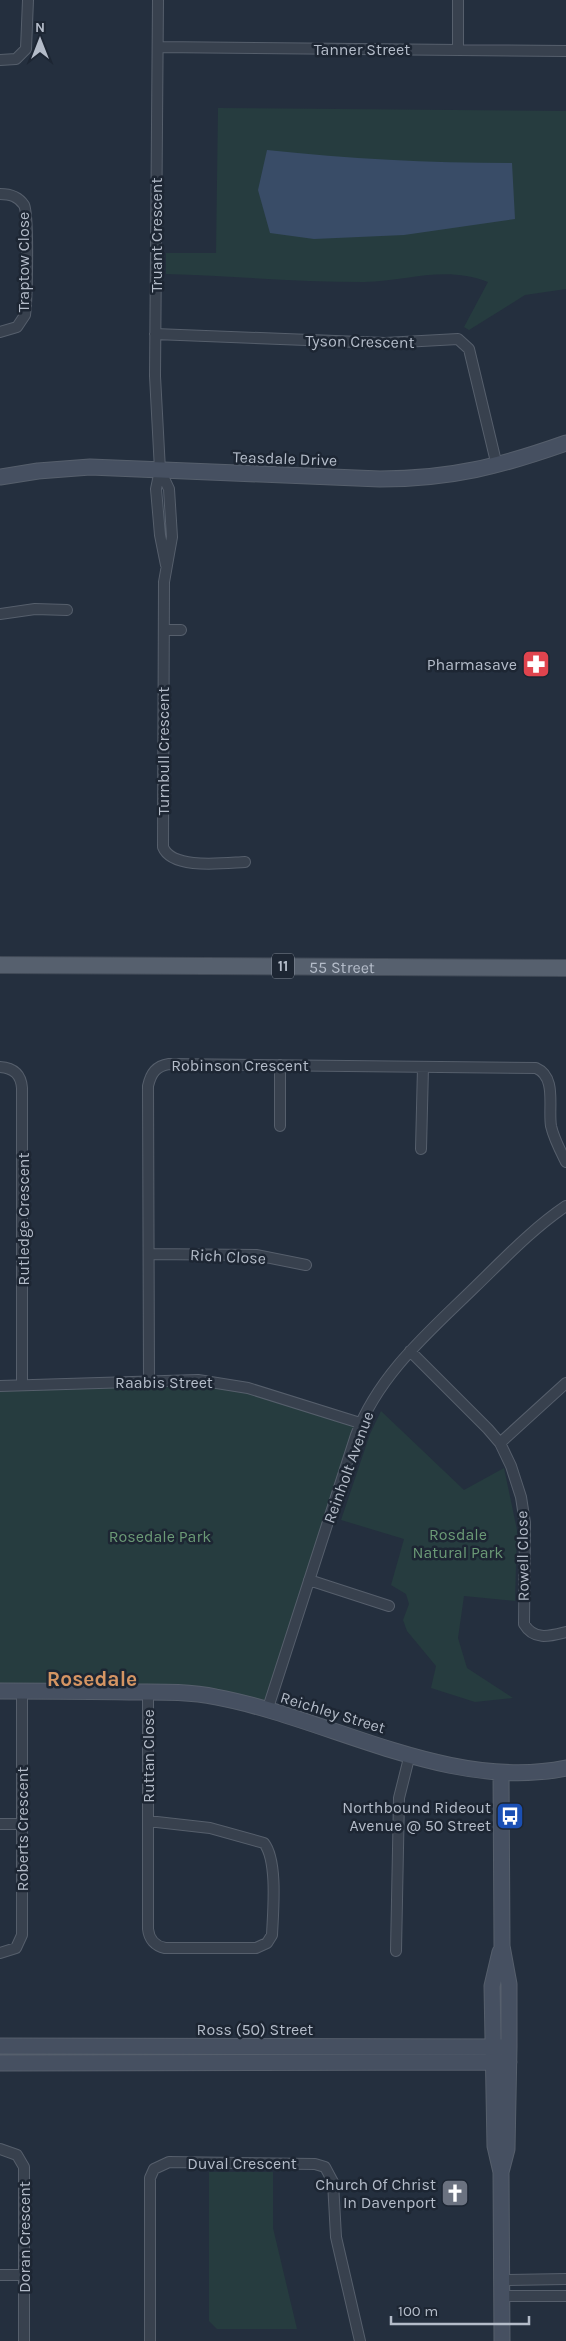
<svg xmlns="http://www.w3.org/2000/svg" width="566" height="2341" viewBox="0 0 566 2341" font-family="Karla,sans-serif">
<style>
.green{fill:#263c3f}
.water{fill:#394c67}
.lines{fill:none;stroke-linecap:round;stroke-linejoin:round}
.street-casing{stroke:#565f6c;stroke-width:12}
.secondary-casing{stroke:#565f6c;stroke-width:17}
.primary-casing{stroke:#414a57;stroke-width:18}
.street{stroke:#38414e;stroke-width:10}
.secondary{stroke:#465061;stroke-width:15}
.primary{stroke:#56606e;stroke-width:16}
.labels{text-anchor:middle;stroke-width:5;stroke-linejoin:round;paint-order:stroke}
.shield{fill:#1d2633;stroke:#878f9c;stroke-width:1}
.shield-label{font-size:15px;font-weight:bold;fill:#b4bcc9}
.street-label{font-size:16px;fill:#b4bcc9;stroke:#1d2633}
.poi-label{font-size:16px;fill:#b4bcc9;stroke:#1d2633;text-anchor:end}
.park-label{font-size:16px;fill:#6b9a76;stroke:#1d2633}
.district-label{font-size:21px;font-weight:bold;fill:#d59563;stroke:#1d2633}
</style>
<rect width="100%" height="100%" fill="#242f3e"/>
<!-- green -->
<path class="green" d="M218,108l348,3v178l-41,6 -56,35 -5,-3 24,-45c-43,-17 -80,-1 -124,0 -66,0 -132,-6 -198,-8v-21h50z
M216,1382l144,41 -93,288 -30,-10 -237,-10v-305z
M381,1411l83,79 40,-22 13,62 -2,71 -51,-5 -6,42 9,30 46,30 -38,4 -44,-14 5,-22 -29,-35 -4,-11 6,-16 -3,-10 -15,-9 13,-46 -63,-19 29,-86z
M209,2172h64v56l24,101h-80l-8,-8z"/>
<!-- water -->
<path class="water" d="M267,150c82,9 163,13 245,13l3,56 -111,16 -90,4 -44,-6 -12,-43z"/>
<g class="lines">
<!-- street casing -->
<g class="street-casing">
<path id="street" d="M158,0l-3,376 5,94 -4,19 4,46 6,30
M158,47l408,4
M458,49v-49
M0,60l16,-1 10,-10 2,-49
M0,194c10,0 18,2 24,11 5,10 3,95 1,110l-8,12 -17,5
M155,334l230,9 73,-4 11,10 28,117
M160,470l9,19 3,48 -8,45 -1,265c9,23 61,16 82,15
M0,614l35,-5 32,1
M164,630h17
M280,1065v61
M0,1067c14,1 21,8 22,21v297
M421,1149l2,-82
M149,1254l107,1 50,10
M410,1351l78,78 12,14 11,23 10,31 4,26 -1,101c10,17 26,12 42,8
M149,1381l-1,-295c3,-13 8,-20 21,-22l367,4c21,9 12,39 15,58 3,13 9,24 15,36
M0,1386l198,-6 50,8 112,35
M500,1443l66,-60
M309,1580l80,26
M148,1692v237c1,10 7,17 17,19h91l11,-5 5,-8c1,-23 6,-74 -8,-92l-54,-15 -62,-7
M267,1711l89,-276c23,-61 73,-103 119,-148 29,-28 57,-58 91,-81
M0,1824h22
M396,1951l3,-153 11,-44
M0,1953l16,-5 6,-13v-244
M0,2149l17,6 7,12v174
M0,2275h24
M501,2280l65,-1
M501,2296h65
M150,2341v-163l4,-9 15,-7 146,2 10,3 8,15 3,55 24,104"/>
</g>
<!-- secondary casing -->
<g class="secondary-casing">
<path id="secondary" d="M0,477l38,-6 52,-4 290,12c71,0 121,-13 186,-36
M0,1691c43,0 86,0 129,1 29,0 59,-1 87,5 113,21 233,95 350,71
M501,1773l1,173 7,38v63l-2,102 -6,23
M500,1952l-8,34 3,160 6,26 1,169
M0,2046l509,1
M0,2063l509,-1"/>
</g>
<!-- primary casing -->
<g class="primary-casing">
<g id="primary">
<path id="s1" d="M0,965l566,3"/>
</g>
</g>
<!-- street -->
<use href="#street" class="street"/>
<!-- secondary -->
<use href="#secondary" class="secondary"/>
<!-- primary -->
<use href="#primary" class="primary"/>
</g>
<!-- icons -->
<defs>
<g id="pharmacy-square" transform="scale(1.4375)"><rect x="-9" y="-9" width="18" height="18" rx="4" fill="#e0444e" stroke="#1d2633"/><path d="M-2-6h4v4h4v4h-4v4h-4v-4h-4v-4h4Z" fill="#fff"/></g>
<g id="bus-square" transform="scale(1.4375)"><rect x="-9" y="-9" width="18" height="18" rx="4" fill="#1a4fb4" stroke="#1d2633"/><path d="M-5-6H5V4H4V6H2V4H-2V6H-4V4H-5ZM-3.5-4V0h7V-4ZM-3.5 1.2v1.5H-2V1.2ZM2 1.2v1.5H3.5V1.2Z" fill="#fff"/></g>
<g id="church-square" transform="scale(1.4375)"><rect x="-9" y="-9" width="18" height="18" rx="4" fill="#6b7280" stroke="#1d2633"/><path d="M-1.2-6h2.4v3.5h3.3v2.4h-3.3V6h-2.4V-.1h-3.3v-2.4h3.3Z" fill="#fff"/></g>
</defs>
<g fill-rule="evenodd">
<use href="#pharmacy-square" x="536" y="664"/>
<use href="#bus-square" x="510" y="1816"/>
<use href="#church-square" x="455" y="2193"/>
</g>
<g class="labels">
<!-- shield labels -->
<rect class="shield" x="272" y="953.5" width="22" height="25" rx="4"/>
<g class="shield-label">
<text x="283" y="971">11</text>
</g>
<!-- street labels -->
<g class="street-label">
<text x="362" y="55">Tanner Street</text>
<text transform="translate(156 235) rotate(-90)" y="6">Truant Crescent</text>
<text transform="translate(23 262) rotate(-90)" y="6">Traptow Close</text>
<text transform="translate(360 341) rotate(1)" y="6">Tyson Crescent</text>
<text transform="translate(285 458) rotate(2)" y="6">Teasdale Drive</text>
<text transform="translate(163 751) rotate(-90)" y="6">Turnbull Crescent</text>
<text dy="6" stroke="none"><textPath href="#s1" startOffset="342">55 Street</textPath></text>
<text x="240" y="1071">Robinson Crescent</text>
<text transform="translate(23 1219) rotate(-90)" y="6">Rutledge Crescent</text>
<text transform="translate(228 1256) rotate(3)" y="6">Rich Close</text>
<text x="164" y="1388">Raabis Street</text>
<text transform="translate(348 1467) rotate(-70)" y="6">Reinholt Avenue</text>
<text transform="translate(522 1556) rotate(-91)" y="6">Rowell Close</text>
<text transform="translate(333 1712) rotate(17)" y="6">Reichley Street</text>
<text transform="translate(148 1756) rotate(-90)" y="6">Ruttan Close</text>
<text transform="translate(22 1829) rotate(-90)" y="6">Roberts Crescent</text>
<text x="255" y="2035">Ross (50) Street</text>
<text x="242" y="2169">Duval Crescent</text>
<text transform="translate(24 2237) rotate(-90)" y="6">Doran Crescent</text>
</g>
<!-- poi labels -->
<g class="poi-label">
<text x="517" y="670">Pharmasave</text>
<text x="491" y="1813">Northbound Rideout<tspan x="491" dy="18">Avenue @ 50 Street</tspan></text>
<text x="436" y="2190">Church Of Christ<tspan x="436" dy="18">In Davenport</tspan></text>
</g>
<!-- park labels -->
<g class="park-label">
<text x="458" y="1540">Rosdale<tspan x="458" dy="18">Natural Park</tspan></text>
<text x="160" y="1542">Rosedale Park</text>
</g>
<!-- district labels -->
<g class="district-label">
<text x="92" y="1686">Rosedale</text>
</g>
</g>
<!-- north arrow -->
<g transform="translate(40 40)" stroke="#1d2633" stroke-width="4" paint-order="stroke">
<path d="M0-4L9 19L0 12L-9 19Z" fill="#b4bcc9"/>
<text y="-8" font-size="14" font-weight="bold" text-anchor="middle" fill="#b4bcc9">N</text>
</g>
<!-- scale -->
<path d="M391 2316v8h138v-8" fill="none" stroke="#b4bcc9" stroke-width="2.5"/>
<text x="398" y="2316" font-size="15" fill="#b4bcc9" stroke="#1d2633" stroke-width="4" paint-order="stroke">100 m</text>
</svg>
